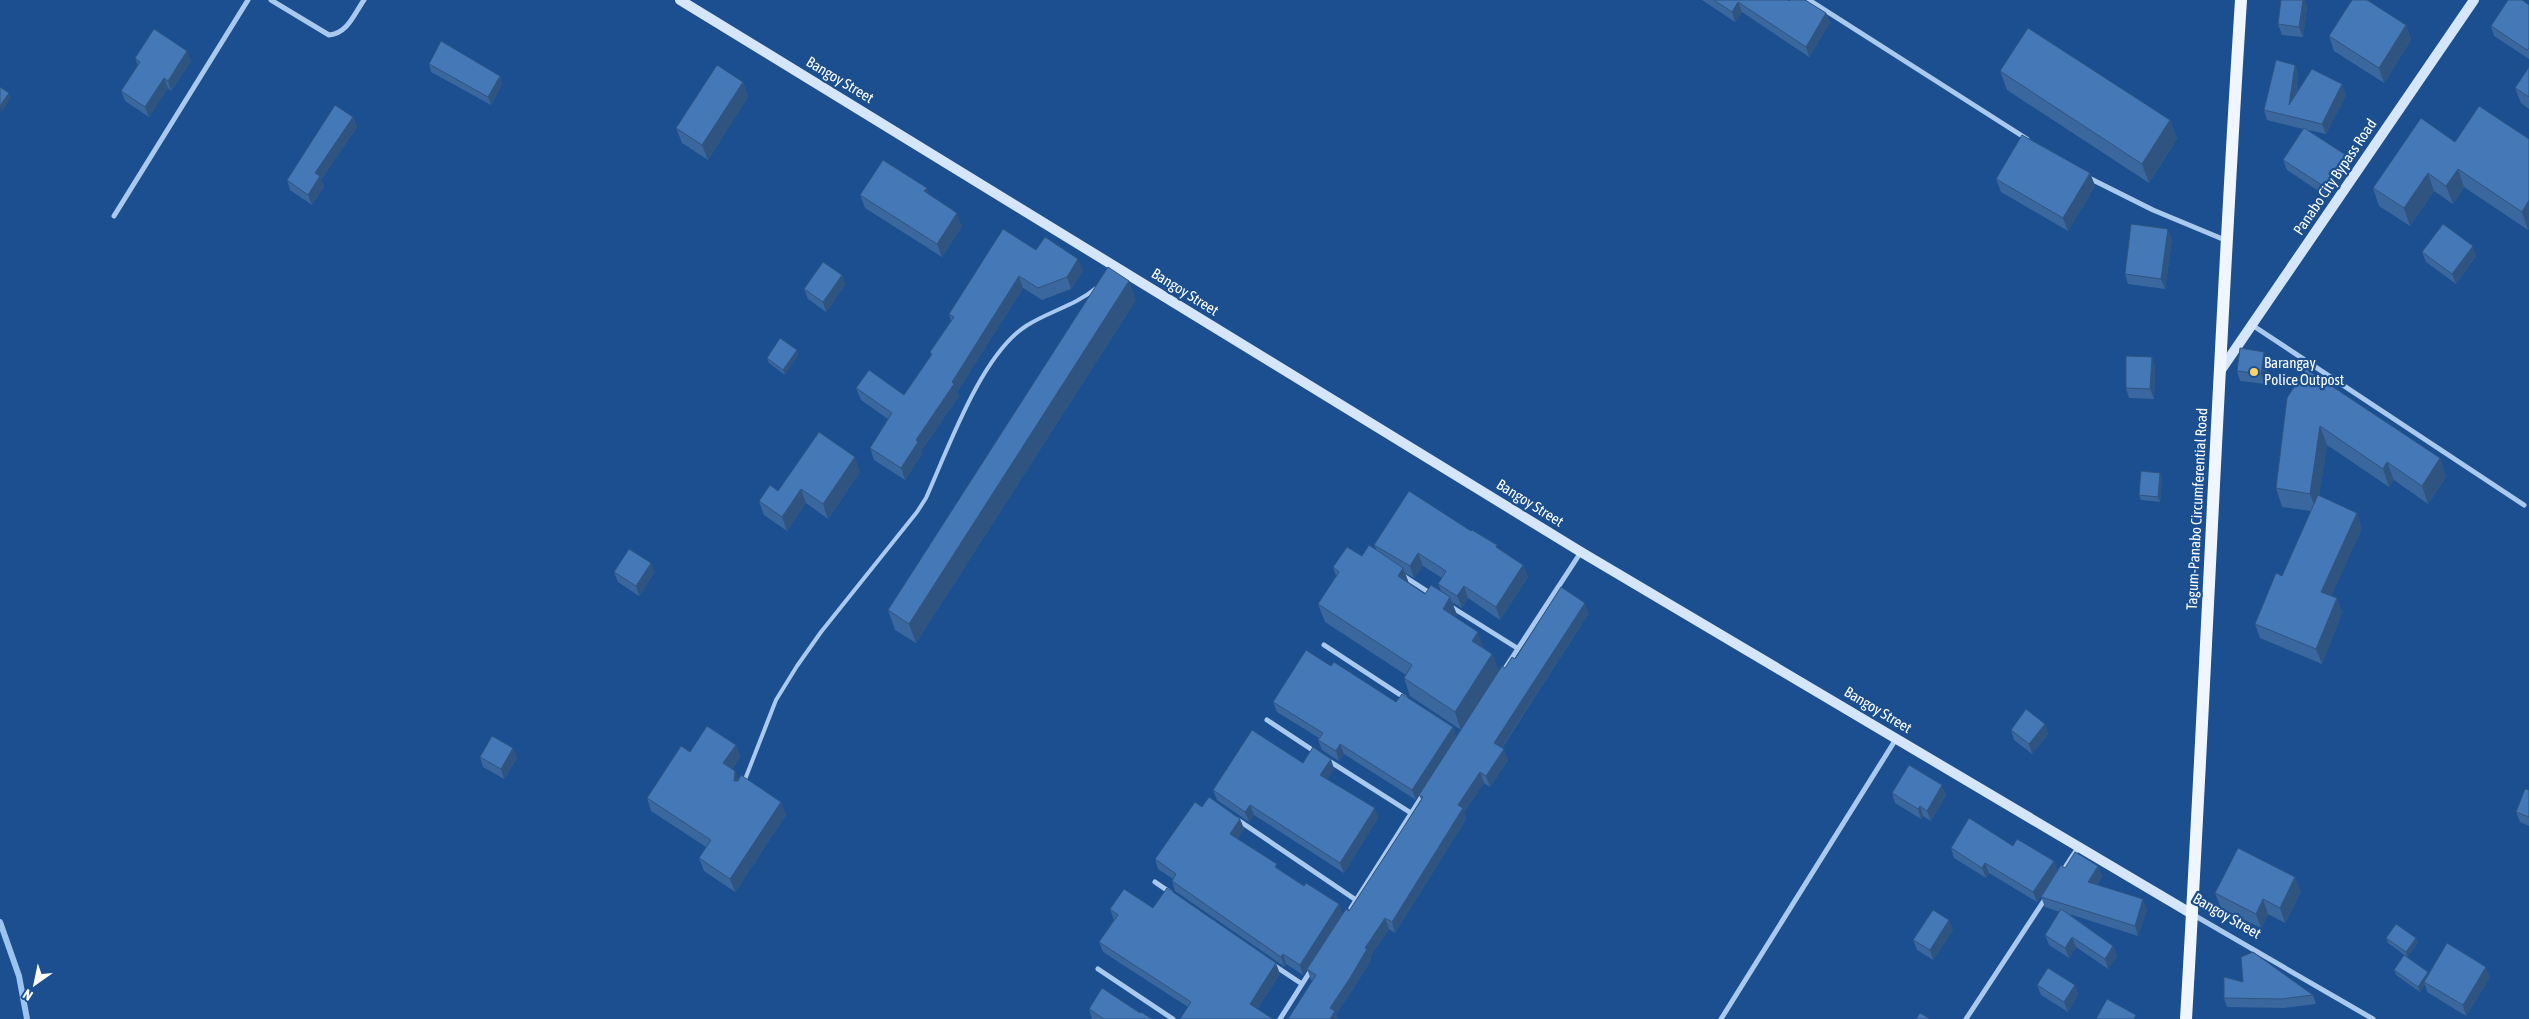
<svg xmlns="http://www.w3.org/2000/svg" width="2529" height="1019" viewBox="0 0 2529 1019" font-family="'Asap Condensed',sans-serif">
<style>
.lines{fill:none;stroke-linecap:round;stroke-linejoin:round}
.stream{stroke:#9cc4f0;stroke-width:6}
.lane{stroke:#a9c9ee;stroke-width:4}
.street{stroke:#a9c9ee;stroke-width:5}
.secondary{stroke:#d6e6fa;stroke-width:10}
.primary{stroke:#f0f6ff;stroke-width:12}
.wall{fill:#3a679d;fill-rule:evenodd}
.shaded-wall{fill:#305480}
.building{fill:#4478b7;stroke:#305480}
.poi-dot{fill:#ffd166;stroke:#1b4f8f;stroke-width:2}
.labels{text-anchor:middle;stroke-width:4.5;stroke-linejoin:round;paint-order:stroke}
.street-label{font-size:15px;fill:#fff;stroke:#1b4f8f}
.poi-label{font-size:15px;fill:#fff;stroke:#1b4f8f;text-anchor:start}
</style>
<rect width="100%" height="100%" fill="#1b4f8f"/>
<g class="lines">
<!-- stream -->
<path class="stream" d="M0,922l19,54 8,43"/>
<!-- lane -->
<path class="lane" d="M744,782l32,-82 21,-34 24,-34 96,-120 9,-14c22,-49 55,-143 100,-172 23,-15 49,-20 70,-38"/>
<!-- street -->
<path class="street" d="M271,0l58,35c19,-2 25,-21 35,-35
M1809,0l218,139
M2087,177l66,33 72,30
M114,216l134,-216
M2252,325l272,180
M1402,575l31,20
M1450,606l67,42
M1324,645l81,53
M1502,673l79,-121
M1267,720l50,33
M1326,759l85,54
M1238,820l118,80
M2062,872l17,-26
M1155,882l16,11
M1351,908l73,-115
M2192,914l181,105
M1272,964l30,20
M1098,969l75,50
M1280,1019l31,-49
M1721,1019l175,-280
M1966,1019l79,-120"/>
<!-- secondary -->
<path class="secondary" d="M680,0l901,552 611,362
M2221,370l253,-370"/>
<!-- primary -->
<path class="primary" d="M2186,1019c20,-340 33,-680 55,-1019"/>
</g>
<!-- wall -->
<path class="wall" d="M1702,0h86l38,13 4,10 -21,34 -67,-45 -7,10z
M2281,0h24l2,7 -4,30 -21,-2 -4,-11z
M2529,5v54l-35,-23 -3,-10z
M2406,25l5,15 -27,43 -50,-32 -5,-15z
M135,58l56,3 -20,30 -3,-3 -19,29 -24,-16 -4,-10 17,-25z
M429,64l71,12 2,8 -11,21 -60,-33z
M2295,65l3,10 -2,20 46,-11 4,11 -20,39 -18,-4 38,25 4,11 -21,32 -42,-28 -4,-10 20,-31 -36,-9 -3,-10z
M2529,67v42l-8,-6 -6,-15z
M2000,71l170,49 7,19 -28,44 -142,-93z
M743,82l5,15 -40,63 -26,-17 -6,-15z
M353,117l4,10 -36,53 3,7 -12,18 -22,-15 -3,-10z
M2529,139v89l-1,2 -64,-43 -11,17 -19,-13 -24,35 -31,-20 -6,-18 82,-46z
M2090,173l5,13 -27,45 -67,-39 -5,-13z
M860,195h69l33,31 -20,31 -77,-49z
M2172,239l-7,50 -37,-5 -3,-10z
M1036,250l47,21 -12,18 -29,11 -19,-12 -66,104 2,4 -38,55 1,3 -17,26 -31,-20 -4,-12 18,-29 -27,-19 -5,-12 48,7 27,-39 -1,-4 21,-31 -2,-7z
M2422,252l54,4 -20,28 -30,-22z
M842,275l3,10 -19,27 -18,-13 -4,-10z
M1136,300l-220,343 -21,-13 -7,-20z
M2264,352l4,10 -3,22 -25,-3 -3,-10z
M798,355l-13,20 -16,-12 -2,-5z
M2152,357l3,10 -1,32 -25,-1 -3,-10z
M2287,398l153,60 6,19 -18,27 -34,-24 -5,7 -62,-42 -8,51 43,32 -31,68 6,2 5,15 -20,51 -62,-26 -5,-14 27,-48 29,-65 -29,-4 -6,-19z
M860,472l-32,47 -22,-16 -19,28 -23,-16 -5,-14 19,-10z
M2160,473l2,5 -2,24 -19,-2 -2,-5z
M1374,545l124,4 25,16 5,12 -28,43 -32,-22 -6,10 -10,-6 5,13 -2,3 29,30 8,6 7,18 6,-4 10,-9 74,-46 -87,135 6,12 -18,27 -6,-4 -20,29 2,7 -71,114 -6,-4 -19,28 1,3 -18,29 -17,25 2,5h-50l24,-38 -1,-1 -4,-11 -4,6 -17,-11 -1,3 -110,-76 -3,-10 1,-2 -15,-10 -3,-10 47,-52 38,12 4,10 -7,10 41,30 26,17 35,18 3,10 7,-3 49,-75 23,-37 -2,-4 -3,5 -72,-46 -5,7 -17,-11 -4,-10 1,-2 -42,-26 -4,-10 58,-36 65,36 57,25 3,10 5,-7 -51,-34 -6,-18 2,-3 -81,-53 -7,-18 18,-28 -3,-9 29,-11 14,-7zM1423,566l19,12 -4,6 3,7 -16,3 -16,-10 -4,-11 9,5z
M651,563l3,10 -15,23 -21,-14 -4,-10z
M2045,724l3,10 -16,20 -18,-14 -3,-10z
M736,745l4,12 -8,13 3,1 3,10 43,21 5,13 -51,77 -31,-21 -5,-13 7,-11 -55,-36 -4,-13 43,-46z
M513,748l4,10 -13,21 -21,-12 -3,-10z
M1303,763l31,6 -7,10 51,39 -34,55 -90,-58 -5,7 -32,-22 -4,-10z
M2529,790v36l-9,-4 -4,-10z
M1892,793l54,2 -15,26 -8,-5 -2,3 -26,-16z
M2013,846l41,15 3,10 -20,31 -48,-29 -3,5 -32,-20 -3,-10z
M2098,866l4,10 -5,9 50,24 -9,27 -69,-22 44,32 4,10 -9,13 -32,-22 -7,11 -20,-13 -4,-10 15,-23 -15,-5 -4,-10 24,-29z
M2301,891l-16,32 -17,-9 -7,14 -40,-20 -6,-15z
M1153,908l127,66 -23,35 -69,-2 -85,-55 -4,-10 15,-22 -4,-11z
M1953,930l-20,30 -16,-10 -4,-10z
M2386,938l32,5 -11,14 -19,-14z
M2394,970l35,4 61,3 -24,39 -39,-24 -2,-8 -5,8 -24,-17z
M2243,982l70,13 3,9 -32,4 -57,-1 -3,-9z
M2037,985h38l3,10 -10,17 -27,-17z
M1089,1009l51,4 12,6h-60z"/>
<!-- shaded-wall -->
<path class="shaded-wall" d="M2303,0h2l2,7 -4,30 -4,-10z
M1738,2l4,10 -7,10 -3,-10z
M1826,13l4,10 -21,34 -3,-10z
M2406,25l5,15 -27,43 -5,-15z
M187,51l4,10 -20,30 -3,-10z
M2295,65l3,10 -5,40 -4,-10z
M500,76l2,8 -11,21 -3,-8z
M164,78l4,10 -19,29 -4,-10z
M743,82l5,15 -40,63 -6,-15z
M2342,84l4,11 -20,39 -4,-10z
M9,93l2,5 -10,15 -1,-7z
M353,117l4,10 -36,53 3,7 -12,18 -4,-10 7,-22z
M2170,120l7,19 -28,44 -7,-19z
M2346,155l4,11 -21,32 -4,-11z
M2458,169l6,18 -11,17 -7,-18z
M2090,173l5,13 -27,45 -5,-13z
M2428,173l6,18 -24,35 -6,-18z
M927,188l4,13 -7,-10z
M2529,200v28l-1,2 -6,-18z
M957,213l5,13 -20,31 -5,-13z
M2168,229l4,10 -7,50 -4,-10z
M2473,246l3,10 -20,28 -4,-10z
M1078,259l5,12 -12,18 -4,-12z
M842,275l3,10 -19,27 -3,-10z
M1019,276l4,12 -66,104 2,4 -38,55 1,3 -17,26 -4,-12 15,-28z
M1129,281l7,19 -220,343 -7,-19z
M797,350l1,5 -13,20 -2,-5z
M2264,352l4,10 -3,22 -4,-10z
M2152,357l3,10 -1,32 -4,-10z
M2320,426l7,19 -10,67 -7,-18z
M855,457l5,15 -32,47 -5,-15z
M2440,458l6,19 -18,27 -6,-18z
M2387,462l7,18 -5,7 -6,-18z
M2160,473l2,5 -2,24 -2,-5z
M801,489l5,14 -19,28 -5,-14z
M2357,513l5,15 -35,79 -6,-15z
M1418,553l5,13 -9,12 -4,-12z
M651,563l3,10 -15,23 -3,-10z
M1523,565l5,12 -28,43 -4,-13z
M1403,568l7,18 -12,-10z
M1464,586l4,12 -6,10 -5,-12z
M1450,597l7,18 -8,12 -6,-18z
M2337,598l5,15 -20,51 -6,-15z
M1585,603l4,10 -91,140 -4,-10z
M1478,632l6,18 -12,-9z
M1492,654l7,18 -38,58 -6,-18z
M2045,724l3,10 -16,20 -3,-10z
M1453,727l3,10 -40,63 -4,-10z
M1340,744l4,10 -5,7 -3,-10z
M736,745l4,12 -12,19 -5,-13z
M513,748l4,10 -13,21 -3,-10z
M1504,749l4,11 -18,27 -4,-11z
M1331,759l3,10 -10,16 -4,-10z
M735,771l5,13 -6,-3z
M1480,772l4,11 -20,29 2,7 -71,114 -3,-11 66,-117z
M1942,785l4,10 -15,26 -4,-10z
M781,802l5,13 -51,77 -5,-13z
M1250,805l4,10 -5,7 -4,-10z
M1920,806l3,10 -2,3 -3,-10z
M1375,808l3,10 -34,55 -4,-10z
M1240,819l4,10 -10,15 -4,-10z
M2054,861l3,10 -20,31 -4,-10z
M1985,863l4,10 -3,5 -4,-10z
M2098,866l4,10 -10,16 -4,-10z
M2295,877l6,14 -16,32 -5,-15z
M2143,899l4,10 -9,27 -3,-10z
M2263,899l5,15 -7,14 -5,-14z
M1339,904l3,10 -39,61 -3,-10z
M1385,918l4,11 -19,28 1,3 -18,29 -17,25 2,5h-8v-11l35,-60z
M1949,920l4,10 -20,30 -3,-10z
M2072,937l4,10 -7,11 -4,-10z
M2416,938l2,5 -11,14 -1,-5z
M2113,946l4,10 -9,13 -3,-10z
M1283,954l3,10 -1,3 -4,-10z
M1276,963l4,11 -27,41 -3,-11z
M2486,967l4,10 -24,39 -3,-11z
M2428,972l2,5 -6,5 1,2 -5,8 -2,-5z
M2075,985l3,10 -10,17 -4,-10z"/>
<!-- building -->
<path class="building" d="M1714,0h74l1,1 1,-1h15l21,13 -20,34 -68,-45 -6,10z
M2281,0h22l-4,27 -21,-3z
M2352,0h15l39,25 -27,43 -50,-32z
M2508,0h14l7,5v43l-2,2 -36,-24z
M2028,28l142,92 -28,44 -142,-93z
M154,29l33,22 -19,30 -4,-3 -19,29 -24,-16 19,-29 -5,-4z
M441,41l59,35 -12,21 -59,-33z
M2276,60l19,5 -6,40 23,-36 30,15 -20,40 -58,-14z
M717,65l26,17 -41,63 -26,-17z
M2529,67v30l-14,-9z
M0,87l9,6 -9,13z
M335,105l18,12 -38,56 5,3 -12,19 -21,-15z
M2479,106l50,33v61l-7,12 -64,-43 -12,17 -18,-13 -24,35 -31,-20 48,-70 34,24z
M2304,128l42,27 -21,32 -42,-27z
M2022,135l68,38 -27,45 -67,-39z
M883,160l44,28 -3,3 33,22 -20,31 -77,-49z
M2131,224l37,5 -7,50 -36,-5z
M2443,224l30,22 -21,28 -30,-22z
M1003,229l33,21 9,-13 33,22 -11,18 -29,11 -19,-12 -67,106 2,2 -38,56 2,2 -17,26 -31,-20 22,-35 -36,-25 13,-18 35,25 28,-41 -2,-2 24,-35 -5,-3z
M823,262l19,13 -19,27 -19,-13z
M1108,267l21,14 -220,343 -21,-14z
M780,338l17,12 -14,20 -16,-12z
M2240,348l24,4 -3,22 -24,-3z
M2126,356l26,1 -2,32 -24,-1z
M2306,369l134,89 -18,28 -35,-24 -4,7 -63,-43 -10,68 -34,-6 11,-90z
M819,432l36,25 -32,47 -22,-15 -19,28 -23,-16 11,-16 8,6z
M2141,471l19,2 -2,24 -19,-2z
M1409,491l62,40 1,-1 25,15 -1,2 27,18 -27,42 -32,-21 -7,10 -19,-12 8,-13 -28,-18 -8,13 -36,-21z
M2318,495l39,18 -36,79 16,6 -21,51 -61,-25 21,-51 6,3z
M1369,545l34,23 -5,8 27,18 6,-9 19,12 -7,12 35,23 -6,9 20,13 -37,58 -51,-34 8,-13 -94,-61 21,-32 -6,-5 14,-20 15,9z
M629,549l22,14 -15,23 -22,-14z
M1561,587l24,16 -91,140 10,6 -18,27 -6,-4 -22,33 5,3 -71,114 -7,-4 -20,30 2,1 -17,29 -20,30 5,3 -5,8h-42l28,-44 -9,-6 39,-60 3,2 49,-75 25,-39 -4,-2 83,-129 3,2 7,-11 3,2z
M1306,650l25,16 3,-4 62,40 6,-8 51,33 -41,63 -72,-46 -4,7 -18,-11 5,-7 -50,-31z
M2026,709l19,15 -16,20 -18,-14z
M707,726l29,19 -13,18 12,8 -1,10h4l3,-6 40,27 -51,77 -31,-21 12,-18 -64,-42 34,-52 9,6z
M1252,730l51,33 10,-16 18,12 -11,16 55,33 -35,55 -90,-58 -5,7 -32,-22z
M492,736l21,12 -12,21 -21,-12z
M1909,765l33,20 -15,26 -7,-5 -2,3 -26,-16z
M2525,789l4,1v27l-13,-5z
M1209,797l31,22 -10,15 47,30 -2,3 29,19 2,-3 33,21 -39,61 -17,-11 -2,3 -109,-76 4,-7 -21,-15 40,-57 7,5z
M1969,818l44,28 4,-7 37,22 -21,31 -48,-29 -3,5 -31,-20z
M2238,848l57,29 -15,31 -17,-9 -7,15 -41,-21z
M2075,852l23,14 -10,16 55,17 -8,27 -94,-29 20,-32 4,3z
M1167,888l109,75 -26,41 23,15h-93l11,-17 -92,-60 19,-27 -8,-6 14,-20 29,19z
M2061,909l52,37 -8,13 -33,-22 -7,11 -20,-13z
M1933,910l16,10 -19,30 -17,-10z
M2396,924l20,14 -10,14 -20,-14z
M2447,943l39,24 -23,38 -39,-23z
M2253,952l60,43 -32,4 -57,-1v-21l19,5 -2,-25z
M2404,955l24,17 -10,15 -24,-17z
M2048,968l27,17 -11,17 -27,-17z
M1102,988l38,25 1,-1 11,7h-48l-15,-10z
M2107,999l29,16 -2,4h-38z
M1920,1013l10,6h-14z"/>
<!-- markers -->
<circle class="poi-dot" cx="2254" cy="372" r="5"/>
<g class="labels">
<!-- street labels -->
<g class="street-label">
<text transform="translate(840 80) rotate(31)" y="5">Bangoy Street</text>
<text transform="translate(2335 177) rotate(-56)" y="5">Panabo City Bypass Road</text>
<text transform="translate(1185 292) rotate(32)" y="5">Bangoy Street</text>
<text transform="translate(1530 503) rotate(32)" y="5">Bangoy Street</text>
<text transform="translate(2197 509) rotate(-87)" y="5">Tagum-Panabo Circumferential Road</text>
<text transform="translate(1878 710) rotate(31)" y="5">Bangoy Street</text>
<text transform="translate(2227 916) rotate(30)" y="5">Bangoy Street</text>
</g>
<!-- poi labels -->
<g class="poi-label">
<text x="2264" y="368">Barangay<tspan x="2264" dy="17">Police Outpost</tspan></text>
</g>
</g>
<!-- north arrow -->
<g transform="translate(35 984) rotate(213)" stroke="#1b4f8f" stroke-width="4" paint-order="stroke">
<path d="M0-4L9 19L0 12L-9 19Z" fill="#ffffff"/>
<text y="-8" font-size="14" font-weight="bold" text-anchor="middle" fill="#ffffff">N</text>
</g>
</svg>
